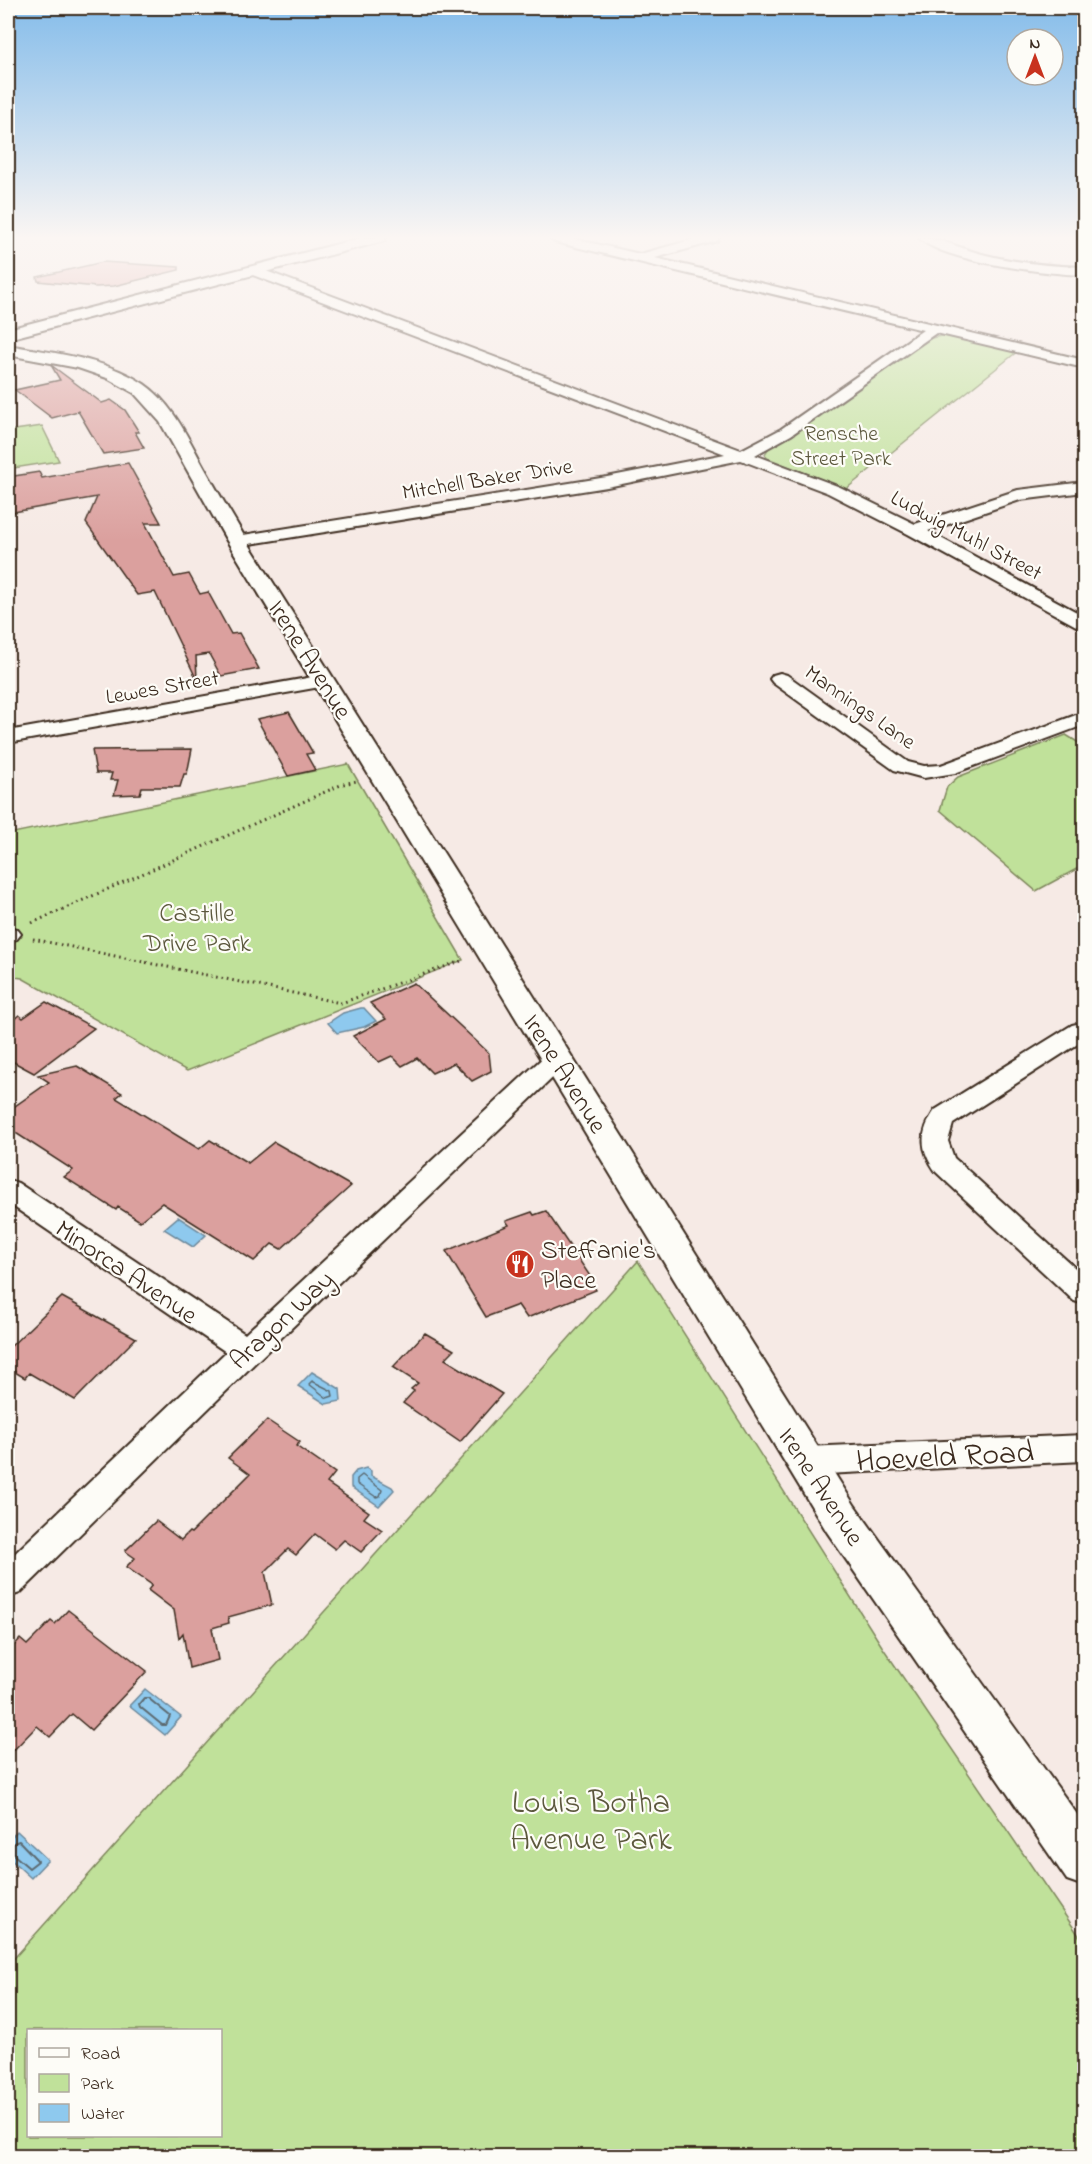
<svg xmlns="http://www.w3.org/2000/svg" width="1092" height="2164" viewBox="0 0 1092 2164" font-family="'Indie Flower',sans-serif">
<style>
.green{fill:#c0e19a;stroke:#7e865c;stroke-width:1.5;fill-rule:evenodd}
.water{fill:#8ec9ee;stroke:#6d899b;stroke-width:1.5}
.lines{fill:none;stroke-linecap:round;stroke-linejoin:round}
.shore-far1{stroke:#5c6a71;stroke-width:1.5}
.shore{stroke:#5c6a71;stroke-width:2}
.building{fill:#dba09e;stroke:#3b2a1e;stroke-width:1.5}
.minor-casing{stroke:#3b2a1e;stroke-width:4}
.tertiary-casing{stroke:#3b2a1e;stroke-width:4}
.path{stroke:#3b2a1e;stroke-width:3;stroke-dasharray:1.5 4;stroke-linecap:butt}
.minor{fill:#fdfcf7;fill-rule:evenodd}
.tertiary{fill:#fdfcf7;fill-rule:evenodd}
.labels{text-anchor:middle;stroke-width:4.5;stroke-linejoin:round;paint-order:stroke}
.far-park-label{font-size:22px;fill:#5c583d;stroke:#fdfcf7}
.far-street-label{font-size:22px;fill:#3b2a1e;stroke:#fdfcf7}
.street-label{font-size:26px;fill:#3b2a1e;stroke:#fdfcf7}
.park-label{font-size:26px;fill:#5c583d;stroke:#fdfcf7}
.poi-label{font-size:26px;fill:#3b2a1e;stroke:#fdfcf7;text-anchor:start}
.near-street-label{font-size:32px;fill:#3b2a1e;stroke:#fdfcf7}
.near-park-label{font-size:32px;fill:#5c583d;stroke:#fdfcf7}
</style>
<rect width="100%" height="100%" fill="#f6eae5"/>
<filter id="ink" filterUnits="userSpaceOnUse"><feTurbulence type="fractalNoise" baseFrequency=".0167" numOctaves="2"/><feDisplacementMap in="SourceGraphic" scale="12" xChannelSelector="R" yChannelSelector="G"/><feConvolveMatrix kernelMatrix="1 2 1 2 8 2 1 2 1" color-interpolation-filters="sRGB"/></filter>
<g filter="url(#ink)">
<!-- green -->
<path class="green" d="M941,336h11l66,15 -172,138 -79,-31 -2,-4 3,-5 163,-111z
M42,426l17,35 -45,7 -6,-14v-23z
M1066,735l18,11v119l-48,26 -96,-81 7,-23 11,-10z
M348,764l115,196 -276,111 -165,-93 -14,-2v-142z
M638,1261l245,387 201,295v213h-1076v-191zM220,2030v106h-192v-106z"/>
<!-- water -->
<path class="water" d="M361,1008h3l12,13 -12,6 -27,6 -9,-10 15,-10z
M178,1217l28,18 -13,12 -29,-18z
M312,1372l28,17 1,12 -15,3 -28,-18z
M366,1468l5,3v5l21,11 2,3 -15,16 -28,-19v-10l5,-6z
M145,1689l36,28 -16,18 -36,-29z
M17,1831l31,29 -17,18 -23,-21v-16z"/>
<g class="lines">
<!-- shore-far1 -->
<path class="shore-far1" d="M312,1381l20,10 1,5 -6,2 -18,-14z
M362,1475l20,15 -2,6 -4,1 -19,-13v-5z"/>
<!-- shore -->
<path class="shore" d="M144,1698h4l22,18 -4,9h-4l-22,-18 -1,-3z
M8,1845l11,-4 19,20 -9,7 -16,-14 -5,-1"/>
</g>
<!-- building -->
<path class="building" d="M103,262l76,5v3l-65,16 -18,1 -58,-6 -1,-4z
M51,365l51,38 9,-3 14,10 14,22h-4l9,16 -41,6 -25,-43 -26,7 -37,-28 45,-10z
M128,463l33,60h-16l29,54 15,-3 11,20 8,-2 23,42 8,-1 20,36 -38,7 -12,-22 -13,2 1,24 -42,-88 -18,3 -51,-72 11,-26 -89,16v-36l31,-5 3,6z
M289,712l24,41 -7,1 9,16 -27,6 -31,-57z
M192,749l-5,25h-3l-4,13h-38l-2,7 -26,1 4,-15h-8l2,-7h-16l-4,-23z
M414,983l75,70 2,18 -19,10 -18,-18 -22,10 -15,-15 -15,8 -10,-10 -13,6 -26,-26 33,-17 -16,-16z
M46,1002l48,26 -60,45 -26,-14v-35l11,-9 4,3z
M77,1066l45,27 -6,5 83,51 11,-9 38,23 26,-21 77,44 -70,63 -9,-5 -18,17 -92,-58 -22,18 -22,-14 -2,3 -52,-33 9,-7 -65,-42v-17l41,-29 -11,-7z
M546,1211l44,65 -3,1 9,13 -69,28 -9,-13 -32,12 -40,-66 63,-26 -3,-4 26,-9 2,3z
M62,1297l74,41 -61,62 -46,-27 -4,5 -17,-10v-19z
M425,1333l29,17 -9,9 57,35 -42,48 -57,-39 11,-12 -3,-2 7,-6 -25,-16z
M267,1420l33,22 -4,4 39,27 -8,10 42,29 -5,6 18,12 -21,22 -17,-12 -9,9 -20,-15 -19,21 -8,-6 -23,23 7,33 -44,12 1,6 -17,5 6,32 -29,8 -6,-35 -4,5 -5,-28 -26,-20 4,-5 -26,-18 9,-9 -10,-7 31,-30 25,19 8,-8 2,1 59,-59 -22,-16z
M68,1610l79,61 -56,59 -19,-16 -22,23 -13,-11 -29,30v-104l12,-13 7,6 24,-24 4,3z"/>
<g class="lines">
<!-- minor casing -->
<g class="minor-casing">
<path id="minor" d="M549,238h21l70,16 59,-16h20l-2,3 -62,17 429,102v8l-148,-35 -145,102 -36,20 85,32 75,37 103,-34 66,-8v10l-64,8 -92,31 156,85v12l-6,-1 -170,-93 -80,-41 -87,-33 -134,27 -370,59 -6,-1 -2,-4 8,-5 370,-59 118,-23 -475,-180 -2,-3 2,-3h8l483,182 40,-21 142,-99 -368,-88z
M919,238c24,0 44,12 67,17 32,8 65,11 98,12v8c-35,-1 -140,-13 -165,-37z
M780,673l7,2 121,87 16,4 17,-1 143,-53v13l-129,48 -31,5 -30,-8 -121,-87 -3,-4 3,-4z
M324,675l7,2 3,4 -3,4 -323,58v-12z
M8,927l9,2 4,5 -4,5 -9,2z
M1081,1023l3,1v16l-131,84 -5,17 6,17 130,118v28l-10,-3 -138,-129c-16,-23 -17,-38 -1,-62l137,-85z
M557,1050l9,3 4,6 -4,6 -308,295 -238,233 -12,4v-37l218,-208 -218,-149v-23l10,3 227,151 303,-281z
M1084,1435v26l-278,14 -11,-4 -5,-10 5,-10 11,-4z"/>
</g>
<!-- tertiary casing -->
<g class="tertiary-casing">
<path id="tertiary" d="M361,238h25l-2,3 -376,98v-10z
M8,345c45,8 97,13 136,39 31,21 46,59 64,90 12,22 26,44 39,67l608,965 229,318v62l-17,-6 -240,-348 -600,-991 -67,-119 -26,-29 -27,-15 -29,-10 -70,-13z"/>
</g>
<!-- path -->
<path class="path" d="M32,923l311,-139 14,-3
M33,939l308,64 123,-43"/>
<!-- minor -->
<use href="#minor" class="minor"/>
<!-- tertiary -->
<use href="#tertiary" class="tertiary"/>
</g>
</g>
<!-- sky -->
<linearGradient id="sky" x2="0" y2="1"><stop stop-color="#84bcea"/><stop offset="0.44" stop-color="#fbf6f3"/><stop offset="1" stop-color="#fbf6f3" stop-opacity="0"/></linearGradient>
<rect width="1092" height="541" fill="url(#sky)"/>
<!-- icons -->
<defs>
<g id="restaurant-disc" transform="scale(1.5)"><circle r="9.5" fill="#c8321e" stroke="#fdfcf7"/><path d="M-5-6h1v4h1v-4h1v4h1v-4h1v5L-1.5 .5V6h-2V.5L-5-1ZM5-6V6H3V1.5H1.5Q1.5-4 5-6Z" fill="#fff"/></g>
</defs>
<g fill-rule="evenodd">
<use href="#restaurant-disc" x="520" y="1264"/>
</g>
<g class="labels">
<!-- far-park labels -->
<g class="far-park-label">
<text x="841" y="440">Rensche<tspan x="841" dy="25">Street Park</tspan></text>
</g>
<!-- far-street labels -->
<g class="far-street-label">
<text transform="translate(487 478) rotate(-9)" y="8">Mitchell Baker Drive</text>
<text transform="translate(967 534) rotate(28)" y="8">Ludwig Muhl Street</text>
<text transform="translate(162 686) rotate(-10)" y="8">Lewes Street</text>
<text transform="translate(861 706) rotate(35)" y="8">Mannings Lane</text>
</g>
<!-- street labels -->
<g class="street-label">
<text transform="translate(311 659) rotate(58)" y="9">Irene Avenue</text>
<text transform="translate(566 1073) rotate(58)" y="9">Irene Avenue</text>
<text transform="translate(127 1271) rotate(34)" y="9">Minorca Avenue</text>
<text transform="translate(281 1319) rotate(-43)" y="9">Aragon Way</text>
<text transform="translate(822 1486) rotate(57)" y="9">Irene Avenue</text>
</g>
<!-- park labels -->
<g class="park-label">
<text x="197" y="921">Castille<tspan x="197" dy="30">Drive Park</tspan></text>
</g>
<!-- poi labels -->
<g class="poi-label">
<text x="541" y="1258">Steffanie's<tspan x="541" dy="30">Place</tspan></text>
</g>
<!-- near-street labels -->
<g class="near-street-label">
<text transform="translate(945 1455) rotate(-3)" y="11">Hoeveld Road</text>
</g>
<!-- near-park labels -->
<g class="near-park-label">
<text x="591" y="1812">Louis Botha<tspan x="591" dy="37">Avenue Park</tspan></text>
</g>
</g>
<!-- margin -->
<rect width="1092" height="2164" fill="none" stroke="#fdfcf7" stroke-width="30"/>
<rect x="15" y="15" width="1062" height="2134" fill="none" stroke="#3b2a1e" stroke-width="2" filter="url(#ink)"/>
<!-- legend -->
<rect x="27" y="2029" width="195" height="108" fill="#fdfcf7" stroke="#afa8a0" stroke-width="1.5"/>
<rect x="39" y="2048" width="30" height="9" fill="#fdfcf7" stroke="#afa8a0" stroke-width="1.5"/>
<text x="81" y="2059" font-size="18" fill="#3b2a1e">Road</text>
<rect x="39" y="2074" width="30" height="18" fill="#c0e19a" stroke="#afa8a0" stroke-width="1.5"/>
<text x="81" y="2089" font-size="18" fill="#3b2a1e">Park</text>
<rect x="39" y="2104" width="30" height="18" fill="#8ec9ee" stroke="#afa8a0" stroke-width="1.5"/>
<text x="81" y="2119" font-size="18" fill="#3b2a1e">Water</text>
<!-- north arrow -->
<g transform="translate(1035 57)"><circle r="28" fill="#fdfcf7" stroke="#afa8a0" stroke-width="1.5"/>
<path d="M0-4.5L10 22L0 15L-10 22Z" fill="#c8321e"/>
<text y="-9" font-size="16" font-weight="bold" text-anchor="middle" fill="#3b2a1e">N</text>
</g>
</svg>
